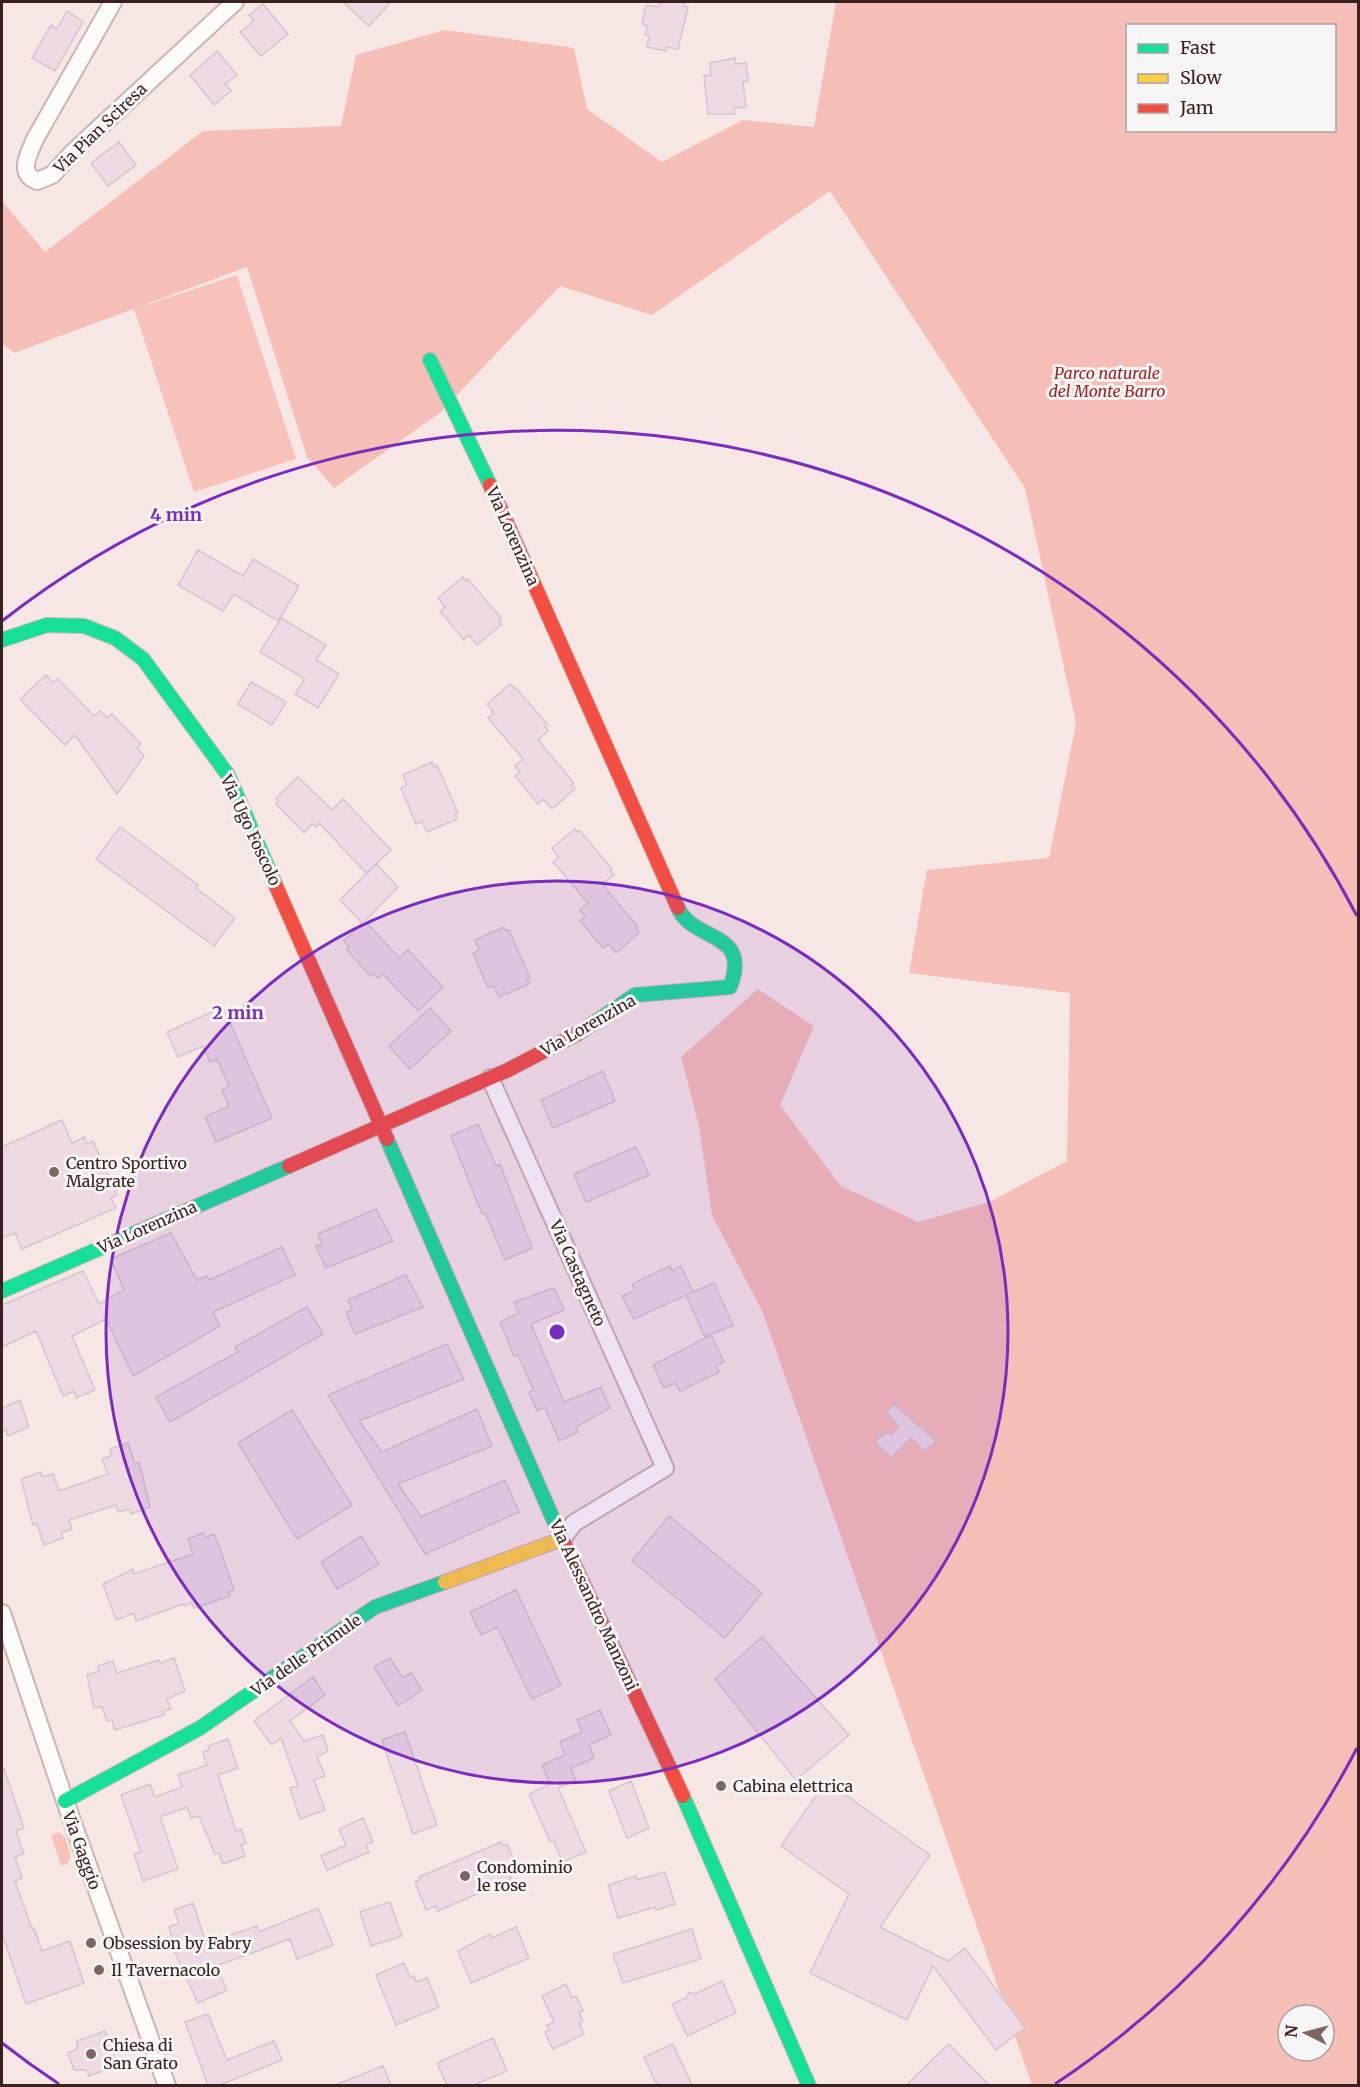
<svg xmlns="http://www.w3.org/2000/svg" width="1360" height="2087" viewBox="0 0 1360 2087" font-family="Merriweather,serif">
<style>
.green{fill:#f7c2ba}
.forest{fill:#f5bfb8;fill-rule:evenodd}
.building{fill:#eddae5;stroke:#d4c5cc;stroke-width:1.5}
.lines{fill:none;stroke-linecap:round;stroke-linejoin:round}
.street-casing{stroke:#c8b6b2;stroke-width:20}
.fast-casing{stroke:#c8b6b2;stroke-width:16}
.slow-casing{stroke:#c8b6b2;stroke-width:16}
.jam-casing{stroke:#c8b6b2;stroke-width:16}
.street{stroke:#fefbfb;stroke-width:16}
.fast{stroke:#16e098;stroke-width:14}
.slow{stroke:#ffcf43;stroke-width:14}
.jam{stroke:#f24e42;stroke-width:14}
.ring{fill:none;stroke:#7b2cbf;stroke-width:3}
.poi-dot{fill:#7c6663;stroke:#f5f5f5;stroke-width:2}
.labels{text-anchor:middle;stroke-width:6;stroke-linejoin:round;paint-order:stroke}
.street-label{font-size:16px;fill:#3a211e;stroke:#f5f5f5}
.park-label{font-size:16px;font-style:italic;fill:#9c211d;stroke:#f5f5f5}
.poi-label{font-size:16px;fill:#3a211e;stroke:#f5f5f5;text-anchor:start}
.centre{fill:#7b2cbf;stroke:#f5f5f5;stroke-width:3}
.ring-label{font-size:18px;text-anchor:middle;font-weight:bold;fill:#7b2cbf;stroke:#f5f5f5;stroke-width:6;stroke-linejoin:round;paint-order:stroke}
</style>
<rect width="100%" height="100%" fill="#f6e7e4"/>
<!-- green -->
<path class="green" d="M237,275l59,184 -102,33 -60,-183z
M59,1832l6,5 6,20 -4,7 -6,2 -10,-31z"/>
<!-- forest -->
<path class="forest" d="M836,2h522v2083h-326l-269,-772 -51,-98 -13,-89 -18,-69 77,-68 56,37 -34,79 61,81 77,36 71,-20 78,-41 3,-168 -161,-20 18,-103 122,-12 27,-135 -51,-235 -195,-297 -178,124 -92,-29 -119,126 -107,76 -27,-31 -60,-190 -233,86 -12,-10v-142l43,51 158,-121 138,-5 15,-71 89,-25 129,18 13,61 75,53 81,-42 71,7zM1128,26h206v104h-206zM1288,2015h36v36h-36z"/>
<!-- building -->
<path class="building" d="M343,2h48l-22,24z
M660,2h25l-1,4 4,1 -10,42 -11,-2 -1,4 -19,-4 2,-11 -4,-1 2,-9 -5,-2 4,-19 12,2z
M263,4l25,30 -27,22 -21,-24 14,-11 -5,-6z
M67,11l16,11 -28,49 -23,-13 19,-33 6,4z
M217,51l20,24 -12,9 6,7 -17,14 -24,-30z
M735,58v6l11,-1 2,18 -5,1 3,25 -12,1 1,6h-27l-4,-38 7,-1 -1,-12z
M119,142l17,23 -28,21 -17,-23z
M198,550l45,26 10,-17 46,27 -21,35 -44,-27 -11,17 -45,-26z
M463,577l3,4 2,-2 33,39 -2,2 3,4 -25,21 -8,-10 -5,5 -24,-29 5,-4 -7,-9z
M281,618l45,27 -10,15 23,14 -21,34 -23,-14 10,-15 -45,-27z
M46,675l7,8 5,-4 36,37 6,-5 7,7 5,-4 29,30 -4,4 7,8 -27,38 -42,-59 -10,10 -45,-46z
M251,682l35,20 -14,23 -34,-21z
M510,684l4,4 1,-1 33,38 -3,2 3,4 -10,9 36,43 -3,2 4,4 -23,20 -9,-10 -5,5 -23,-28 5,-4 -5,-6 8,-7 -35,-41 6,-5 -7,-9z
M432,762l2,5 3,-2 21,48 -3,1 2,5 -30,13 -5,-11 -6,3 -15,-36 6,-3 -4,-10z
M298,777l34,33 11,-11 48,51 -25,23 -47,-50 -3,4 -4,-3 -8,9 -28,-29 2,-3 -2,-3z
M120,827l78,58 -2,3 39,30 -21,28 -118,-87z
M575,829l3,3 2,-1 32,38 -2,1 4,5 -12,9 36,43 -2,2 3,4 -23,20 -7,-9 -6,4 -23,-27 5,-5 -5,-6 8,-7 -35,-41 6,-5 -7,-9z
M376,864l22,23 -33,34 34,37 9,-8 35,37 -25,24 -35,-37 -5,4 -5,-5 -3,3 -24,-27 3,-2 -5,-6 18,-18 -22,-23z
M504,927l2,4 3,-1 21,48 -3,1 2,5 -30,13 -5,-11 -6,2 -15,-35 6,-3 -4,-10z
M223,1007l49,111 -56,24 -11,-25 24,-11 -7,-16 7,-4 -12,-27 -7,3 -7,-16 -25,11 -11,-25z
M430,1008l21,23 -41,38 -21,-23z
M603,1071l12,30 -62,27 -12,-28z
M62,1120l10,23 12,-6 3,7 6,-3 24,54 -6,3 5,10 -94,41 -7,-16 -13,5v-91z
M478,1124l18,42 4,-2 32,84 -27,12 -20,-47 -3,1 -31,-78z
M636,1147l13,28 -63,27 -12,-28z
M376,1209l17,32 -67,27 -10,-22 6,-2 -4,-10z
M171,1233l26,47 10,-4 2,4 73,-33 13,28 -82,37 7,14 -87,50 -27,-57 -34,17 23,54 -19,8 -2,-7 -11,5 -27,-65 -34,16v-42l81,-34 16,33 25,-14 -13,-31z
M670,1266l2,5 9,-5 12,26 -59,27 -12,-23 13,-6 -3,-6z
M406,1275l17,32 -68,27 -9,-22 6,-2 -4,-10z
M714,1283l19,42 -28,12 -19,-42z
M554,1288l10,22 -33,14 33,78 37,-15 9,21 -34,19 2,5 -19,9 -14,-34 -8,4 -8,-19 5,-1 -16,-36 -4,1 -14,-34 19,-9 -5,-11z
M307,1307l16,27 -153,88 -14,-25 82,-45 -3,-5z
M711,1335l13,27 -8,4 3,6 -39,19 -5,-8 -11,5 -11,-23z
M447,1344l17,35 -105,42 23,31 95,-43 15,37 -94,38 23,33 84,-37 14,32 -94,42 -97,-159z
M20,1400l9,27 -21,9 -2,-6 -4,2v-24z
M894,1404l42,37 -12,10 -13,-13 -20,20 -16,-17 13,-9 3,3 8,-9 -13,-13z
M292,1410l60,95 -55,34 -59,-96z
M128,1443l7,21 4,-2 11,45 -19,7 -1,-5 -12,3 -2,-7 -47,15 3,9 -11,4 2,5 -19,7 -7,-21 -4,1 -12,-46 20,-7 1,5 11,-3 6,17 49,-17 -6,-15 10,-4 -2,-6z
M669,1516l93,77 -37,45 -93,-77z
M203,1533l2,5 9,-4 5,12 15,44 -5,2 1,4 -36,12 -2,-5 -8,3 -1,-2 -47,17 -2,-8 -18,7 -13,-36 30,-15 1,5 59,-20 -5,-15z
M361,1536l18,28 -42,25 -16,-27z
M516,1590l45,95 -29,14 -35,-72 -16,8 -11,-23z
M762,1637l87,98 -53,45 -81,-101z
M174,1658l11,33 -18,8 4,10 -8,2 1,4 -49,15 -3,-10 -5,1 -5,-14 -8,1 -7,-33 12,-4 -1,-5 15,-5 4,12 42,-13 1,3z
M390,1658l13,20 8,-5 11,17 -24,16 -24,-39z
M313,1677l12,18 -35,26 14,20 19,-6 5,16 -11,6 8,19 -11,4 11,30 -25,9 -10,-31 8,-2 -17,-48 -9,7 -18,-24z
M600,1710l11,25 -22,10 5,13 -23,10 5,12 -18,8 28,64 -23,10 -10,-22 -3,1 -21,-47 21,-10 -8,-19 23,-10 -5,-13 22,-10 -5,-12z
M405,1732l32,93 -24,9 -31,-94z
M228,1739l10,29 -20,7 18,56 5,-2 5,14 -5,2 4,11 -22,8 -4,-11 -4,1 -16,-38 -8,2 -4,-11 -27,10 18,52 -35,12 -9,-27 7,-2 -20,-57 29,-11 5,13 27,-10 -4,-12 29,-10 -4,-13 6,-2 -1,-4z
M4,1769l20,59 -8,3 8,23 -9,3 7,21 -7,3 17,48 2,-1 8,23 28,-10 14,42 -58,21 -24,-71v-163z
M631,1781l18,47 -22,10 -18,-47z
M826,1781l104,74 -50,72 68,34 17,-13 60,80 -29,22 -63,-84 -26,54 -97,-47 39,-79 -68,-48z
M363,1818l10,24 -7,3 3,7 -42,18 -6,-14 25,-11 -7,-16z
M501,1842l2,4 4,-2 12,28 -9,4 1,3 -73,32 -2,-5 -10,4 -11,-28 5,-2 -1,-3z
M665,1872l10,32 -19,6 -1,-3 -37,11 -10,-33 28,-9 1,4z
M390,1902l12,34 -31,10 -11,-34z
M193,1903l13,40 51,-17 2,6 59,-24 15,37 -36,14 -7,-20 -74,27 11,24 -29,13 -22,-48 -7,-28 10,-4 -5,-13z
M516,1927l13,31 -58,25 -13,-32 32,-17 2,4z
M692,1929l9,30 -78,24 -10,-29z
M404,1963l6,14 4,-1 2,6 11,-4 12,29 -43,18 -20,-50z
M722,1981l14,32 -49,23 -15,-32 15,-6 2,-6 6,2z
M566,1984l6,14 4,-2 7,15 -4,1 4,9 -4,2 5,11 -31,15 -8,-17 5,-2 -3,-5 7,-3 -12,-26z
M208,2014l19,46 47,-19 8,19 -62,25h-12l-23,-63z
M105,2031l11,30 -4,1 -1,6 -22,8 -2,-6h-13l-6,-17 9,-4v-8z
M493,2038l14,33 -33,14h-27l-10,-22z
M673,2044l19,41h-35l-13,-28z
M949,2044l40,41h-83z
M383,2066l8,19h-56z"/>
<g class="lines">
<!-- street casing -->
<g class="street-casing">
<path id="street" d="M113,2l-78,137c-6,15 -18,34 2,42l15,-6 21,-23 162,-150
M490,1078l175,390 -91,55 -12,16
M2,1613l63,188 102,285"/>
</g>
<!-- fast casing -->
<g class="fast-casing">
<path id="fast" d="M430,360l60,125
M2,640l45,-15 37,1 31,12 28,21 85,116 48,111
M579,1033l56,-38 95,-8c22,-57 -36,-44 -52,-79
M387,1139l170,389
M2,1291l287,-125
M683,1796l126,290
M65,1801l135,-73 175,-121 70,-25"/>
</g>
<!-- slow casing -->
<g class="slow-casing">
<path id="slow" d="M445,1582l117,-43"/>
</g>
<!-- jam casing -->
<g class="jam-casing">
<path id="jam" d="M490,485l188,423
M276,886l111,253
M289,1166l219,-96 71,-37
M557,1528l126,268"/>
</g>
<!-- street -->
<use href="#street" class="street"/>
<!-- fast -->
<use href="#fast" class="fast"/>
<!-- slow -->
<use href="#slow" class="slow"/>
<!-- jam -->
<use href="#jam" class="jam"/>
</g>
<!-- distance rings -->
<circle cx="557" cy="1332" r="451" fill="#7b2cbf" fill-opacity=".12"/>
<g class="ring">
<circle cx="557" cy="1332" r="451"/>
<path d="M1357 1748A902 902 0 0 1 1055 2084M59 2084A902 902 0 0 1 2 2043M2 621A902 902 0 0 1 1357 916"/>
</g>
<!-- markers -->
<g class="poi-dot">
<circle cx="54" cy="1172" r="6"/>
<circle cx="721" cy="1786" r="6"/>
<circle cx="465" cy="1876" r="6"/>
<circle cx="91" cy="1943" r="6"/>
<circle cx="99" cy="1970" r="6"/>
<circle cx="91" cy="2054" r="6"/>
</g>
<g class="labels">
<!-- street labels -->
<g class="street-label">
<text transform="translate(100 128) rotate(-44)" y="6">Via Pian Sciresa</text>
<text transform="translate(513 536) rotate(66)" y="6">Via Lorenzina</text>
<text transform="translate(251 830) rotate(65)" y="6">Via Ugo Foscolo</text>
<text transform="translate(588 1025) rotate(-30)" y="6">Via Lorenzina</text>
<text transform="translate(147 1227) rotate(-24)" y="6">Via Lorenzina</text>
<text transform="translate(578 1273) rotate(66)" y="6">Via Castagneto</text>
<text transform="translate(594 1605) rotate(65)" y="6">Via Alessandro Manzoni</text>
<text transform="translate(306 1655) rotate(-35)" y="6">Via delle Primule</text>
<text transform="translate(82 1850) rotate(70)" y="6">Via Gaggio</text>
</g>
<!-- park labels -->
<g class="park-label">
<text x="1107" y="379">Parco naturale<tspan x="1107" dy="18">del Monte Barro</tspan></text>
</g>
<!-- poi labels -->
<g class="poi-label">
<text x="66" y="1169">Centro Sportivo<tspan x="66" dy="18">Malgrate</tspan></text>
<text x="733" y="1792">Cabina elettrica</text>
<text x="477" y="1873">Condominio<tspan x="477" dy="18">le rose</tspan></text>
<text x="103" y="1949">Obsession by Fabry</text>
<text x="111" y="1976">Il Tavernacolo</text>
<text x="103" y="2051">Chiesa di<tspan x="103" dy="18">San Grato</tspan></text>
</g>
</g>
<circle cx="557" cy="1332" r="9" class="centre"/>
<g class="ring-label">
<text x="176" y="521">4 min</text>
<text x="238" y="1019">2 min</text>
</g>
<!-- border -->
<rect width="1360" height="2087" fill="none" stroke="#3a211e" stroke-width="6"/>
<!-- legend -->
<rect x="1126" y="24" width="210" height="108" fill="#f5f5f5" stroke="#aaa09f" stroke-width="1.5"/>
<rect x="1138" y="44" width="30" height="9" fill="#16e098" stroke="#aaa09f" stroke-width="1.5"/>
<text x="1180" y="54" font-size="18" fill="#3a211e">Fast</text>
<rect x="1138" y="74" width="30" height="9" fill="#ffcf43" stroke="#aaa09f" stroke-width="1.5"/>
<text x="1180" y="84" font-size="18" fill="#3a211e">Slow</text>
<rect x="1138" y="104" width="30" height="9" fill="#f24e42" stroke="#aaa09f" stroke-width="1.5"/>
<text x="1180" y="114" font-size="18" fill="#3a211e">Jam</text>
<!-- north arrow -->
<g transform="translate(1306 2033) rotate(276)"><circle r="28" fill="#f5f5f5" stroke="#aaa09f" stroke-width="1.5"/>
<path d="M0-4.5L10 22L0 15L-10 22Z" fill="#7c6663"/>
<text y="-9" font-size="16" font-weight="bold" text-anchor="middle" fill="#3a211e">N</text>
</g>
</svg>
